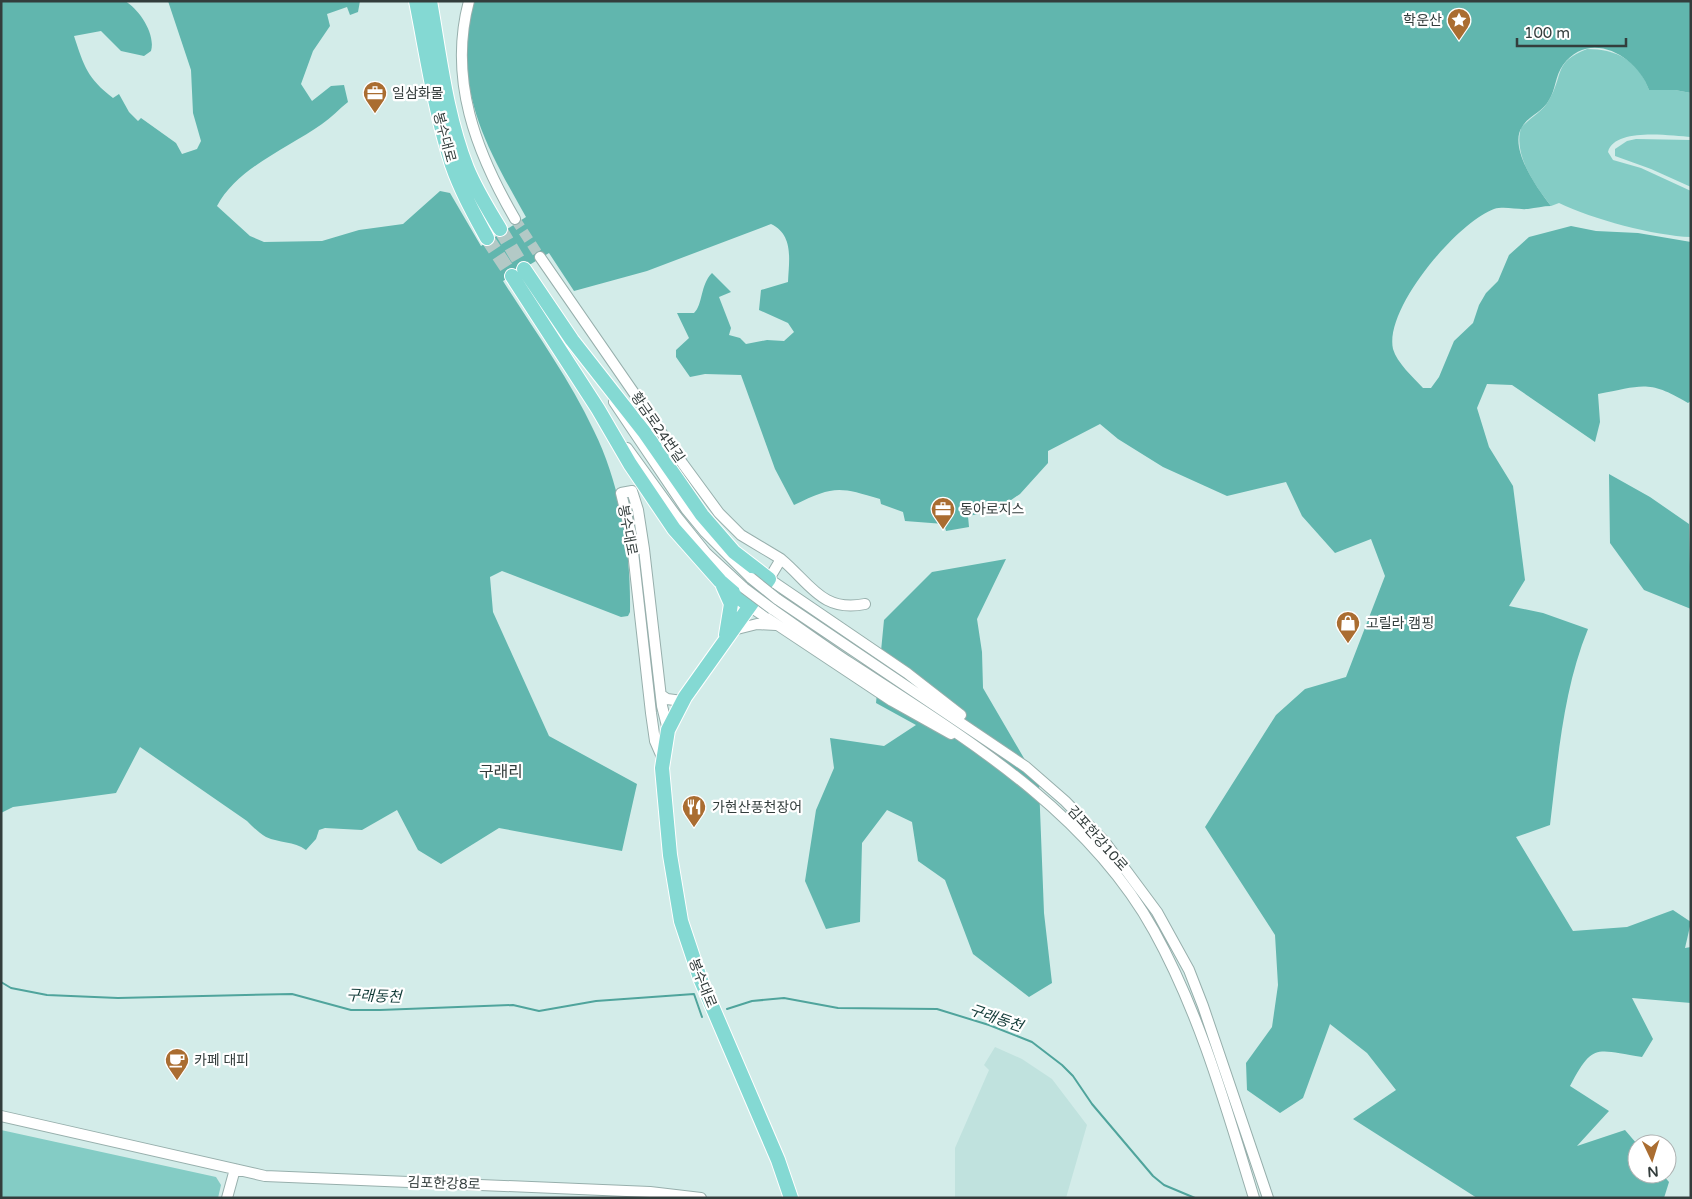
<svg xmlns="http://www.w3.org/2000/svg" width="1692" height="1199" viewBox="0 0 1692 1199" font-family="'Varela Round','Noto Sans KR',sans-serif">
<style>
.built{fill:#c0e2de}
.green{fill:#84ccc5}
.forest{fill:#61b6ae}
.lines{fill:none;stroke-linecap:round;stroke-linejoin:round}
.stream{stroke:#4fa49c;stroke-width:2}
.minor-tunnel{stroke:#b3c9c6;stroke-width:10;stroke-dasharray:10 5;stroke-linecap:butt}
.major-tunnel{stroke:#b3c9c6;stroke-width:14;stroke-dasharray:14 7;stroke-linecap:butt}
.minor-casing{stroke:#97afac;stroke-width:12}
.major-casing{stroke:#fff;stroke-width:16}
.minor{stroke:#fff;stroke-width:10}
.major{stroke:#84d9d3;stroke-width:14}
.minor-bridge-casing{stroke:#97afac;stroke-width:12;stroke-linecap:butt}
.minor-bridge{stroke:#fff;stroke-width:10}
.labels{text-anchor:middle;stroke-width:4.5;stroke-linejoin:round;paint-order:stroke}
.poi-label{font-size:14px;fill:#333d3c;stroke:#fff;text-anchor:start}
.street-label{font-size:14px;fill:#333d3c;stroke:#fff}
.water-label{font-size:15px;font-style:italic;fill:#123b38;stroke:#fff}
.quarter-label{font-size:16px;fill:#333d3c;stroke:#fff}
</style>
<rect width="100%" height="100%" fill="#d3ece9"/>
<!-- built -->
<path class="built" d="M995,1047l27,12 30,20 35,46 -21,73h-111v-50l34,-78 -5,-5z"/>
<!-- green -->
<path class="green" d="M1587,49c30,0 52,12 62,41h26l16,3v44c-20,-1 -76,-10 -83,15l5,8 28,8 50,23v46c-36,-1 -99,-18 -132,-34l-8,3c-16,-21 -38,-51 -30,-78 8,-10 22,-16 28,-28 15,-25 4,-38 38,-51z
M1636,139l55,1v47l-40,-18 -36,-13v-7l12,-8z
M1,1130l215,47 5,8 -3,13h-217z"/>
<!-- forest -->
<path class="forest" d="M1,1h124c14,8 31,33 26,50l-7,5 -23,-5 -20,-20 -27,5c10,30 13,42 39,62l6,-4 10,18 9,9 3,-3 35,25 6,11 15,-5 4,-8 -8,-28 -2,-43 -23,-69h192l-2,11 -8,3 -3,-8 -20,7 3,12 -17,25 -12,33 11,17 19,-15 13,-1 4,17c-9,7 -17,16 -26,22 -34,24 -85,44 -105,82l33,30 14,6 58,-1 37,-11 44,-6 37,-33 10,2 31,53 45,-29c-42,-75 -73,-127 -53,-216h1218v92l-16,-3h-26c-12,-35 -60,-61 -86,-25 -8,11 -7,24 -14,35 -6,12 -21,16 -27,27 -14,20 16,63 29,79 -8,0 -15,2 -23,3 -11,1 -23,-3 -34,0 -36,13 -110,99 -101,140 4,14 20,28 30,39h8l8,-11 15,-36 19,-18 6,-18 7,-12 12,-12 11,-26 20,-18 42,-11 25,5 42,2 53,9v159l-3,2c-40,-24 -46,-17 -90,-9l2,28 -5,20 -83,-57 -25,-1 -10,24 12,39 24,39 12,94 -16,26 34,7 45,16c-25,61 -30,130 -38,196l-34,12 57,94 54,-4 46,-17 18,12 -6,26 6,-1v56l-59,-5 21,41 -11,18c-46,-7 -49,-15 -72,29l39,25 -32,35 48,-16 12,14v30h25l7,8 -5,16h-187l-124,-79 43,-29 -29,-37 -37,-29 -27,74 -23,15 -33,-23 -1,-27 26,-36 6,-42 -3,-50 -70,-108 71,-112 29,-26 41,-12 39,-101 -14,-37 -36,14 -33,-37 -16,-34 -59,14 -64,-29 -45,-28 -18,-15 -52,27v12l-28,31 -25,17 -27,5 1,11 -23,4 -2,-7 -39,-3 -2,-9 -22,-8 -1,-5c-42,-13 -47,-13 -86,6l-19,-36 -34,-94 -36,-1 -15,3 -14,-20v-7l13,-12 -12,-25h17c9,-8 6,-28 18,-40l19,19 -12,5 12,31 -2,7 11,3 6,6 21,-4 17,1 10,-9 -6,-9 -29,-13 2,-20 27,-8c1,-22 6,-47 -17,-58l-124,47 -73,20 -25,-38 -46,28c31,49 66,97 91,150 27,55 37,121 36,181l-2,4 -7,1 -119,-46 -12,6 3,35 56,124 88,48 -15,67 -123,-23 -58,36 -23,-14 -21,-40 -35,20 -37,-2 -6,2 -3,9 -10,11c-12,-9 -27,-7 -40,-13 -7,-4 -13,-10 -19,-16l-107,-74 -24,46 -103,14 -12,6z
M1609,474l41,23 39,27 2,85 -47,-19 -34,-47z
M1006,559l-29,60 5,33 1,36 56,96 5,129 8,70 -23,14 -56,-43 -28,-74 -27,-19 -6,-39 -25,-12 -25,33 -2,79 -34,7 -21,-48 11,-71 18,-42 -4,-30 54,8 32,-21 -40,-22 8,-83 48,-48z"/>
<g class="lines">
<!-- stream -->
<path class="stream" d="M1,982l10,6 36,7 71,3 174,-4 59,16h29l133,-5 26,6 57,-10 98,-7 8,23
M727,1009l25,-8 32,-3 54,10 99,1 52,16 43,17 30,23 11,11 19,28 61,72 11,9 31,13"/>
<!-- minor-tunnel -->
<path class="minor-tunnel" d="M515,219l25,38"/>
<!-- major-tunnel -->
<path class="major-tunnel" d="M500,229l24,40
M487,238l25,38"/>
<!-- minor casing -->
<g class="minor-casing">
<path id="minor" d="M469,1c-21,78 7,151 46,218
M540,257l143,207 36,49 22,22 40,24 -12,20 138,94 54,42
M614,402l72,107 19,23 46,46
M627,448l50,69 29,36 38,35
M781,559c29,24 41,54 84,45
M777,599l249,168 39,34 40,41 52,70 32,58 14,36 65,192
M749,606l143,95 59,33
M772,609c26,18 52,37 78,54 112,73 237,147 304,268 46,83 72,176 100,267
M733,630l24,-6 19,1
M661,695l6,4 15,2
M662,757l-7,-16 -4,-28 -20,-179 -10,-41 11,-2 6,19 6,39 18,157 6,24
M1,1116l264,60 385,16 51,6
M227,1198l8,-29"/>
</g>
<!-- major casing -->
<g class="major-casing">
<path id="major" d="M416,1c11,55 19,111 36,164 9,26 22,49 35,73
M430,1c10,56 16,114 37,167 9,22 21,41 33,61
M524,269l48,71 73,93 57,82 32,37 35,27 -84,118 -17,33 -6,38 8,87 11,66 19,57 78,182 13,38
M512,276l86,133 32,55 44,65 46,52 29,25
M723,586l8,18 -5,31"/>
</g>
<!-- minor -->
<use href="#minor" class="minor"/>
<!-- major -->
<use href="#major" class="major"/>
<!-- minor-bridge casing -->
<g class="minor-bridge-casing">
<path id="minor-bridge" d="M751,578l26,21
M744,588l28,21"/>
</g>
<!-- minor-bridge -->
<use href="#minor-bridge" class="minor-bridge"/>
</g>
<!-- icons -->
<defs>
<g id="sight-pin" transform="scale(1.25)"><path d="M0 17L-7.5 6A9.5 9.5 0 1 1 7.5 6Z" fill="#aa6d31" stroke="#fff"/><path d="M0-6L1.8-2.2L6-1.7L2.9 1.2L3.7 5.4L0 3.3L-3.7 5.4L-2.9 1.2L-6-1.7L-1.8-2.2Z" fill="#fff"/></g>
<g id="office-pin" transform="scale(1.25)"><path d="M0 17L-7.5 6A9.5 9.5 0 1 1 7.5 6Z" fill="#aa6d31" stroke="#fff"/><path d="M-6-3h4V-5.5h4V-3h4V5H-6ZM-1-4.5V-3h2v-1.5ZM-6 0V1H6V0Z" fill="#fff"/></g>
<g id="shop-pin" transform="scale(1.25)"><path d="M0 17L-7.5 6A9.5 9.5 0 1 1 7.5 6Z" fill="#aa6d31" stroke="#fff"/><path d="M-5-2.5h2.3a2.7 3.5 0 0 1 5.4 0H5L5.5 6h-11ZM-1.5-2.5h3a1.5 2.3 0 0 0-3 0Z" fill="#fff"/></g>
<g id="restaurant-pin" transform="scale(1.25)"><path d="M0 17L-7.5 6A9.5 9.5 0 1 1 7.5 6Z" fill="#aa6d31" stroke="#fff"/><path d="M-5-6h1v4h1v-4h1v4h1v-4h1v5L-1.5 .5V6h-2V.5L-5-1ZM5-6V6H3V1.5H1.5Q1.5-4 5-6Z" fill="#fff"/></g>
<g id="cafe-pin" transform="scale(1.25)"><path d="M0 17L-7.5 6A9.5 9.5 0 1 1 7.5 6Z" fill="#aa6d31" stroke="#fff"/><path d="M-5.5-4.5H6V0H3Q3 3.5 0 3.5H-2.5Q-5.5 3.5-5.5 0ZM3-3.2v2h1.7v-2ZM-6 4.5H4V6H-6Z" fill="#fff"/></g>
</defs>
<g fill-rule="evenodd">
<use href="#sight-pin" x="1459" y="20"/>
<use href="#office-pin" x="375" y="93"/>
<use href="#office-pin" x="943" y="509"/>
<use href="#shop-pin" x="1348" y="623"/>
<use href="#restaurant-pin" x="694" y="807"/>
<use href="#cafe-pin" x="177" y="1060"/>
</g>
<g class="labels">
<!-- poi labels -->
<g class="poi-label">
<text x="1442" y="25" text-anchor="end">학운산</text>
<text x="392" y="98">일삼화물</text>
<text x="960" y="514">동아로지스</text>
<text x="1366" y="628">고릴라 캠핑</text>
<text x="712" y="812">가현산풍천장어</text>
<text x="194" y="1065">카페 대피</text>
</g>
<!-- street labels -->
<g class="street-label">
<text transform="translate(445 137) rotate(75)" y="5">봉수대로</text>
<text transform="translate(658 427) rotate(55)" y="5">황금로24번길</text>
<text transform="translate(628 530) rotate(79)" y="5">봉수대로</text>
<text transform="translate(1098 838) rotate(48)" y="5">김포한강10로</text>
<text transform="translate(703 983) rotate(68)" y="5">봉수대로</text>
<text transform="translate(444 1183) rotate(2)" y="5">김포한강8로</text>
</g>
<!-- water labels -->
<g class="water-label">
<text transform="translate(374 996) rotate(2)" y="5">구래동천</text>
<text transform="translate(996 1018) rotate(19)" y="5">구래동천</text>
</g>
<!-- quarter labels -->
<g class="quarter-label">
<text x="501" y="777">구래리</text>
</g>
</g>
<!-- border -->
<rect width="1692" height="1199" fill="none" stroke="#333d3c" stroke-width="5"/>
<!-- north arrow -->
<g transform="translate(1652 1159) rotate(176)"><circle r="24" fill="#ffffff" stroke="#adb1b1"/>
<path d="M0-4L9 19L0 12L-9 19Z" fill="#aa6d31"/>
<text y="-8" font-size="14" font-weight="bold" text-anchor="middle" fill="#333d3c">N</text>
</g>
<!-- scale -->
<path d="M1517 38v8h109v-8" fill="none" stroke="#333d3c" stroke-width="2.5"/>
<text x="1524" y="38" font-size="15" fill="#333d3c" stroke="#ffffff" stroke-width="4" paint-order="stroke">100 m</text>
</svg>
